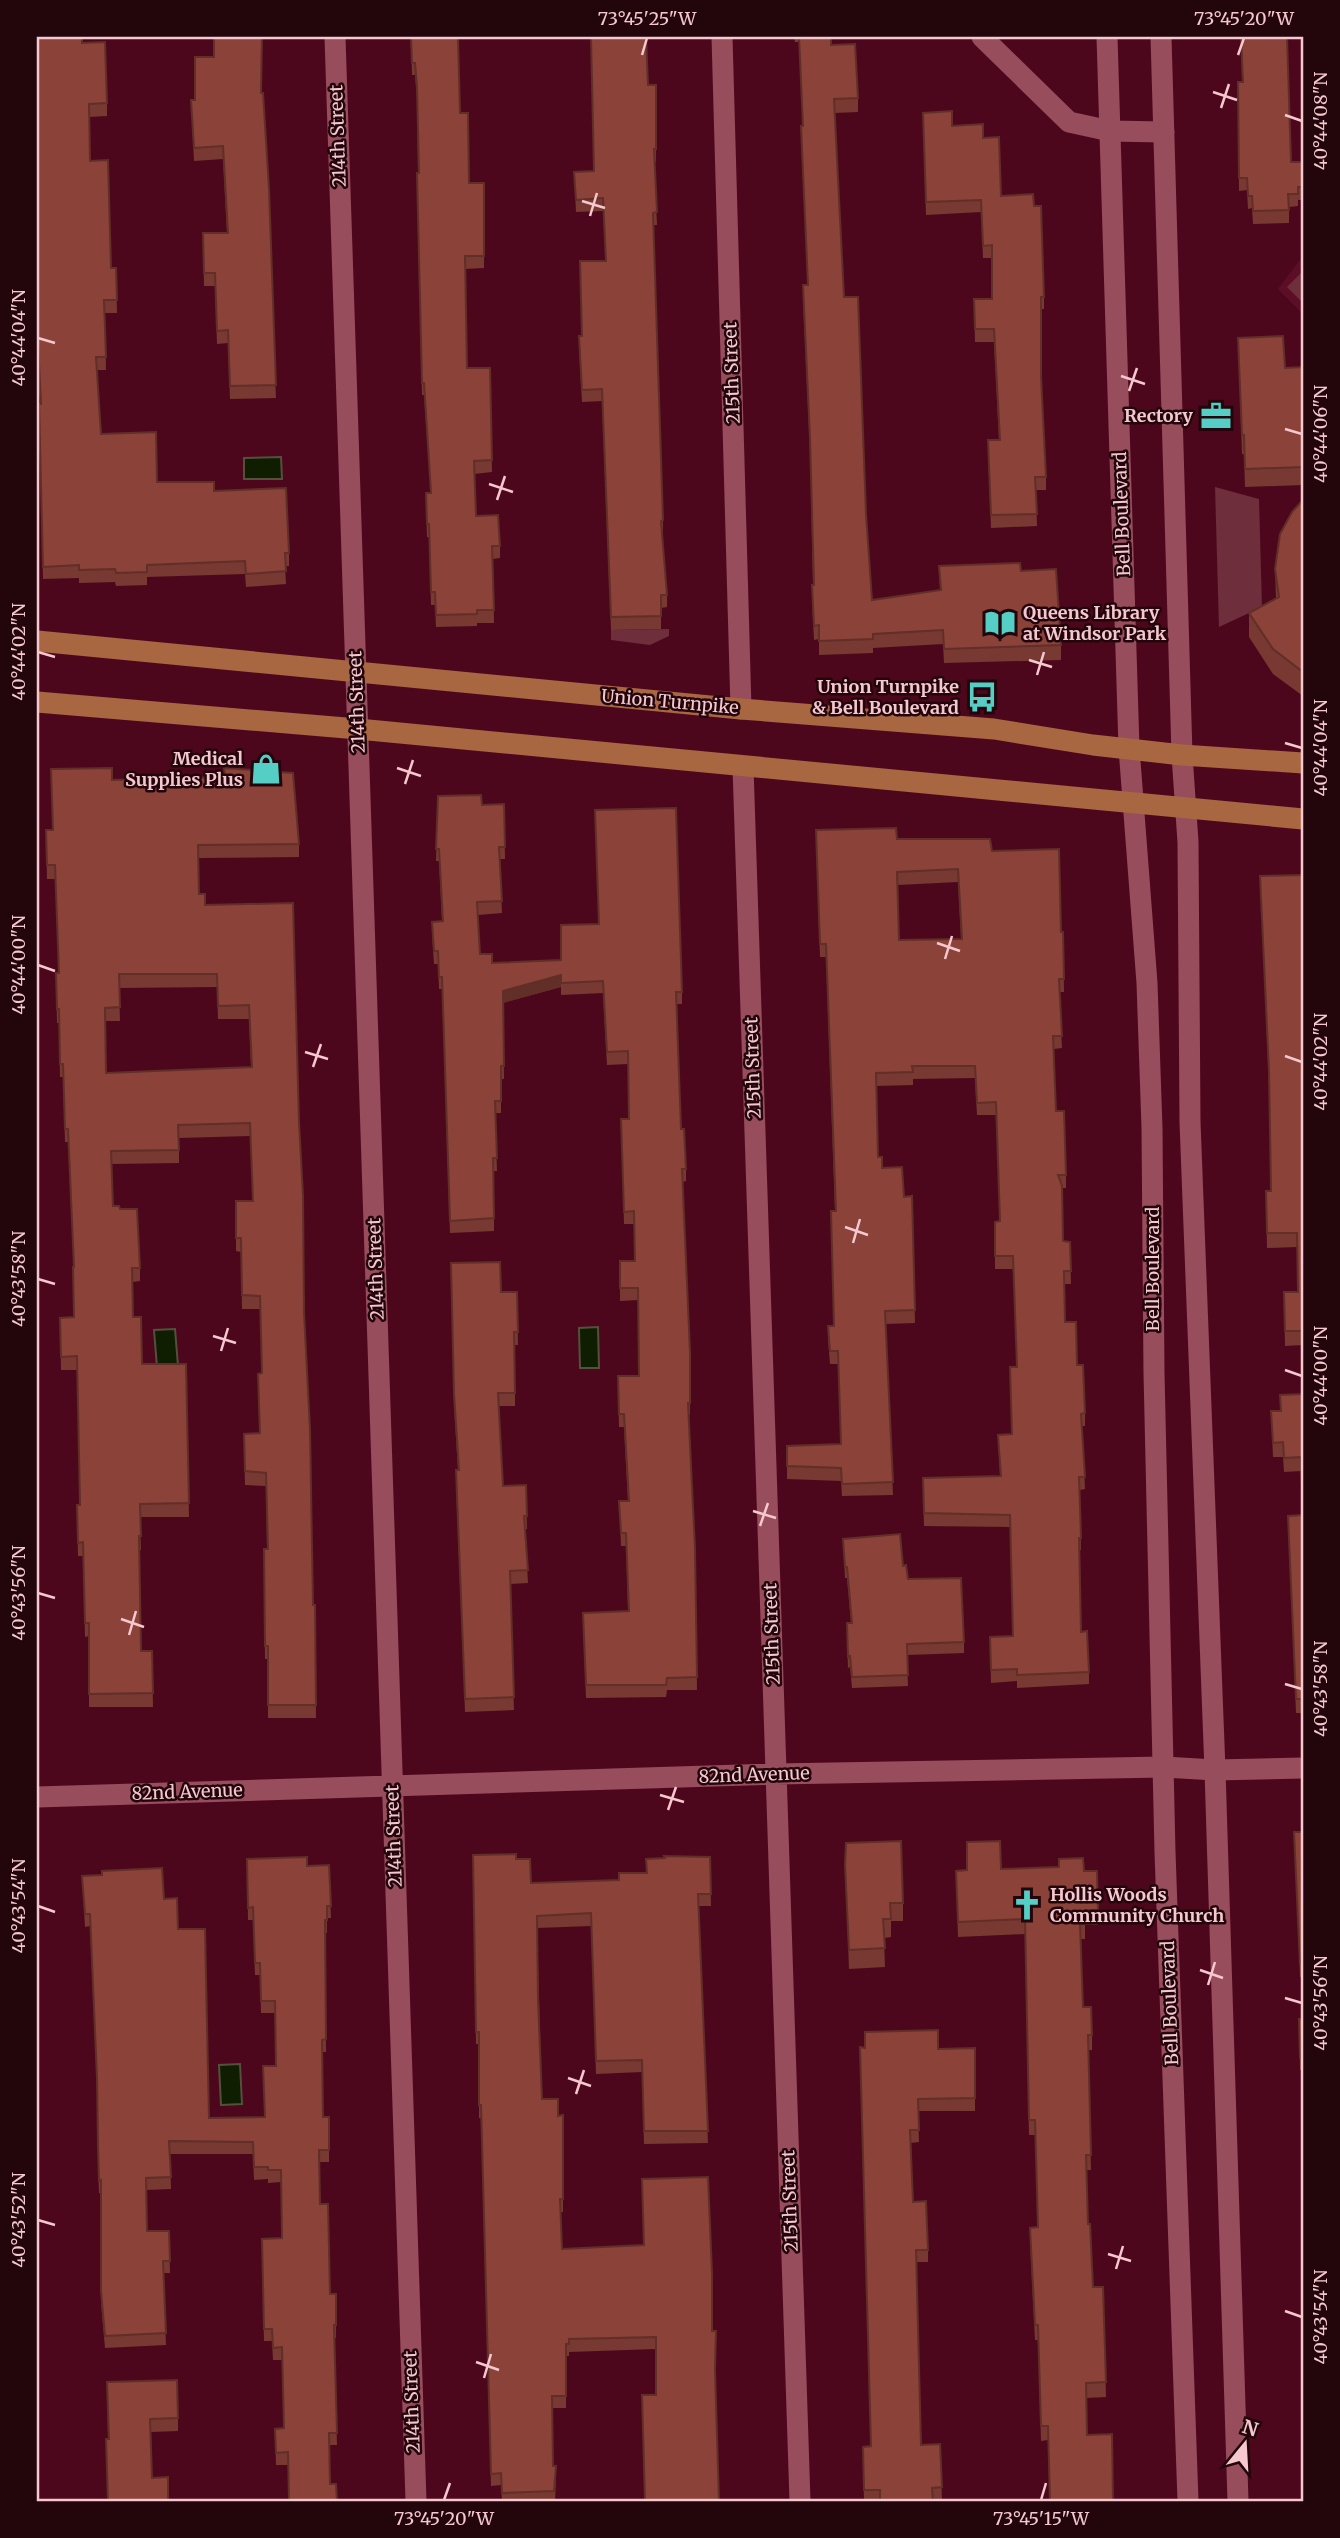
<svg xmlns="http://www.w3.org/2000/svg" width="1340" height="2538" viewBox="0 0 1340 2538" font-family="Merriweather,serif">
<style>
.built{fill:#5c0e26}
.green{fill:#6e2e3b}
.water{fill:#0f1d00;stroke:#54503e;stroke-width:2}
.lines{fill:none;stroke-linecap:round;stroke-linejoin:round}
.street{stroke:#984d5c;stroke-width:21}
.secondary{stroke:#984d5c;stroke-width:21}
.primary{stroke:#a86740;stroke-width:21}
.wall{fill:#773931;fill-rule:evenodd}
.shaded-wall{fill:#612e28}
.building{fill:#8a4239;stroke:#612e28;stroke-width:2;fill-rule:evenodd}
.ticks{fill:none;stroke:#f4c8ce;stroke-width:2.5}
.labels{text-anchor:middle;stroke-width:5;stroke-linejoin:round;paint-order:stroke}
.street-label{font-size:18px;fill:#f4c8ce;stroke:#22060c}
.poi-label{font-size:18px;font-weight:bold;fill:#f4c8ce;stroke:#22060c;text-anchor:end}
.neatline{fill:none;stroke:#f4c8ce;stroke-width:2.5}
.ticks-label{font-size:18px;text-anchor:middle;fill:#f4c8ce}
</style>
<rect width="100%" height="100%" fill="#4d071d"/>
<!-- built -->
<path class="built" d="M1303,256v58l-25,-25z"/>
<!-- green -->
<path class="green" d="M1303,271v32l-16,-16z
M1215,487l44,12 3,108 -43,20z
M669,629v7l-19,9 -39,-5v-10z"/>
<!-- water -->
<path class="water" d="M281,457l1,22h-38v-21z
M598,1327l1,41h-19l-1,-40z
M175,1329l3,37 -21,1 -3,-37z
M240,2064l2,40 -21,1 -2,-40z"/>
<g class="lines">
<!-- street -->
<path class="street" d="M335,37l81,2464
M722,37l19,672
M982,37l87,85 41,9 54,1
M743,767l57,1734
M37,1797l739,-23 388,-7 51,3 88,-2"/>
<!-- secondary -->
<path class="secondary" d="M1107,37l22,711 18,235 5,145 2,245 11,479 23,649
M1161,37l21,718 6,87 2,280 25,648 23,731"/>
<!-- primary -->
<path class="primary" d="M37,641l704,68 253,20 99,16 89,10 121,8
M37,702l321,27 945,90"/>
</g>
<!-- wall -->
<path class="wall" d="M37,37l45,6 25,60v13l-18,1 1,44 21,107h5l1,45h-12l1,57h-9l4,64 56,48 57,9 75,62v13h-4l1,18 -40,3 -1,-13 -98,3v8l-31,1 -1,-4 -36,1v-5l-36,1 -4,-162 1,-13 -3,-66z
M411,37l49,76 9,70h15v85l-19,1 2,99h23l2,104 -18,2 2,42 24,30v12l-7,1 1,64h-17v3l-41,1 -1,-22h-4l-2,-68h-2l-1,-31 5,-13 -7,-98h-2l-5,-209 1,-13 -1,-73 -2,-25h-3z
M794,37h37v8l27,53v14l-23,1 9,184 22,217 6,86 68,-9 -1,-25 82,5 40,74v15l-117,3 -1,-19 -70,4v5l-54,2v-16l-5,1 -2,-41v-14h1l-3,-133 -7,-153v-14h5l-7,-145v-14h2l-4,-84h-4z
M1237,37h50l4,125h12v38h-5v6l-9,1v16l-36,1 -1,-16 -4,1 -1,-19 -8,1 -1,-109h4l-1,-45z
M214,57l47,36 15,305 -46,1 -2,-56 -11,1 -2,-58h-11l-1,-53h24l-4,-74 -29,2 -3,-61h4z
M648,85h8v77h-2l3,63h-4l10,295v13h-1l5,62v12l-6,1v21l-50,1 -9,-229 -20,1 -3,-53v-13h2l25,-75 -3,-50 -27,1 -2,-40 20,-1z
M923,125l29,1 31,12 18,58 33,10 10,91v12h-3v67l5,101v13h-10l1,36 -46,2 -3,-75 11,-13 -5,-98h-19l-1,-43h18v-41h-9l-2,-46 -55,3z
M1238,338l47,30 18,-1v118l-58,2 -1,-33h-2z
M1303,500v196l-30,-22 -24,-37v-24l27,-14 -1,-30z
M224,768l75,76v13l-101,1 1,36 6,11 88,-2 20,702h2l1,113h-48v-59h-3l-1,-110h3l-1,-63 -21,-1 -1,-38 16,-14 2,-60 -2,-64h-18l-1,-57 -5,-1v-50h17l-3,-65 -71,2v25l-67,1 1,42 27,62v13l-7,1v35l9,47h44l3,153h-49l1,33h-2l2,101h11l1,56h-64v-71l-4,1 -2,-81h-5l-1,-51h3l-3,-135h-16l-1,-52 13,-1 1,-50 -6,-125h-3l-2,-65h-3l-1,-54h-2l-1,-50h3l-4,-94h-8l-1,-49h6l60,-50 112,-3zM217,987l1,32h31l2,48 -145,6 -1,-52h15l-1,-33z
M438,796l44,9 22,-1 1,55h-5l2,54 -24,2 2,39 12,9 190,29v12h-5l4,125 5,40v12l-4,1 8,170v63h-1l6,134 2,141h-30l-1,7 -80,1 -3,-73 45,-14 -2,-65h-5l-2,-45h9l-4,-74h-5l-1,-51h21l-1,-76 -18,1v-40h15l-1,-37h-10l-3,-105h8l-1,-55 -21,1 -4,-72 -42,2v-8l-58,16 1,76h-3v34h-6l2,58h-3v60l-44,2 -8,-244h-3l-1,-25h-4l-2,-30 10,-13 -3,-60h-3z
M897,839l95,12 69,81h2l1,60h-5l3,56 -8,1 2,62 10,64v13h-4l1,53 7,1 1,42h-7l1,38 12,43 8,48v13h-3l3,63 -5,1 1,60h-1l1,82 8,40v12l-72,4v-7l-26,2 -1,-46 23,-1 -3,-109 -86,-1 -1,-35 77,-15 -2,-41 14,-1 5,-67 -4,-98h-18v-47l5,-1 -4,-106h-19l-2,-37 -62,1v6l-37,1 2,71 4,11 22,29 8,-1 3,127 -30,1 8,171 -51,1 -1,-15 -54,-2v-33l54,-2 -3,-80h-8l-2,-25v-13h5l2,-115 -9,-254h-6l-4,-114zM958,882l3,57 -62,1 -1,-55z
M1303,875v470l-18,1 -1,-54h14l-1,-45 -30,1 -1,-57h5l-2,-105 -9,-210z
M451,1263l50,29h16l1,53h-3v61h-16l4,80 23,-1 1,44h-2l3,54 -18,1 4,126 -49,2 -9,-229 2,-13 -4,-64z
M1303,1394v319h-7l-8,-197 15,-1 -2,-44 -17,1 -1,-15h-10l-2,-46h9v-16z
M843,1539l60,27 5,13 56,63v11l-57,2 1,31 -56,2 -2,-21 -2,1 -1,-34 4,-11 -4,-45h-2z
M1294,1832h9v145h-3z
M473,1855l43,4 15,24 88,-3 91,-23 1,49h-13l10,237 -64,1 -2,-72 -46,2 -5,-148 -54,2 5,171 16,17 5,-1v97h-3l2,37 82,-4 64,-68 -52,218v-46l-87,3v4h-3v52h-14l1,58 3,12 -1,23h-53l-1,-16 -10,1 -10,-368h-2v-74h-3z
M247,1859l60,7 22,-1 2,53h-4v15h-2l1,119h-4l1,65h6v45h-9v42l10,90h6v44h-2l3,107h-8l1,39 7,17 -49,-36h-12l-1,-36 9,-1 -2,-68h-9l-1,-19h-8l-2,-102 20,-1 -1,-56 -13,1v-4l-14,1 -1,-26h-83l1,35 -25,1 1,41h22l1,42h-7l3,72 -61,3 -4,-45v-110h-2l-1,-34 -1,-69 -7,-164 -5,1 -3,-51 82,23 14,30 31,189 56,-1 11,-51 -1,-53h-14l-1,-38h-5l-2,-55h-5z
M845,1865l58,38v18h-12v16l-7,1 1,29 -36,2z
M1001,1869l96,2 1,54h-13v14h-4l2,68 9,28v15h-4l3,120h-5l2,54 5,63h10l3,110 -20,1 -38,42 -7,1 -3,-101h-3l-5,-98v-14l8,-1 -3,-92h-6l-4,-201 -67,3 -2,-66z
M1299,2019h4v51h-3z
M975,2048v63h-57l1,31 -8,1 2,59 15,48v12h-12l5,183 19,-1 2,56h-9v1h-69l-1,-54 8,-1 -11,-386 78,-11z
M107,2394l71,24v13l-27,1 1,46 16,23h-60l-2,-50 2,-12z"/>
<!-- shaded-wall -->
<path class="shaded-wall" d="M561,975v12l-58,16v-12z"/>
<!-- building -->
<path class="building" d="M37,37h45v6l23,-1 2,61 -18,1 1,57 18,-1 3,108h5l1,32h-13l2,57h-10l5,77 55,-2 1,50h57v9l72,-3 3,65h-4l1,18 -40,3 -1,-13 -98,4v7l-31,1 -1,-4 -36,1v-5l-36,2 -4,-163h2l-4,-79z
M214,37h48l-1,56h2l6,96 7,196 -46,1 -2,-56 -11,1 -2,-58h-11l-1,-40h25l-5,-87 -29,2 -3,-48h4v-43h19z
M411,37h47l2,76h8l1,70h15v73h-19l2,112h23l2,92 -18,1 2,55 22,-1 2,31h-8l2,64h-17v4l-41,1 -1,-23h-4l-2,-68h-2l-1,-31h5l-7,-110h-2l-5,-210h2l-2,-86 -2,-24h-3z
M591,37h55l2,48h8v64h-2l3,63 -4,1 10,307 -2,1 6,74h-6v21l-50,1 -9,-228 -20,1 -3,-54h3l-2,-75h26l-3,-63 -27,2 -2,-28 20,-1z
M799,37h32v8l24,-1 3,54 -24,1 10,198h14l8,217 6,86 69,-10 -2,-24 81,-3 1,8 35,-2 5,76 -117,4 -1,-19 -70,4v5l-54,2v-16l-5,1 -2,-41h2l-4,-147 -7,-153h5l-7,-159h2z
M1241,37h46l4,125h12v25h-5v7h-10l1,16 -36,1 -1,-15h-4l-1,-18h-8l-1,-96h5z
M952,111v15l31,-2v14l16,-1 2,59 32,-2 1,12h7l3,91h-3v79l5,101h-11l2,37 -46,1 -3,-75h12l-6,-111h-19l-1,-30h18v-54l-9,1 -2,-46 -55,2 -3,-89z
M1283,336l2,32 18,-1v100l-58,2 -1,-34h-2l-4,-97z
M1303,500v172l-30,-23 -24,-36 30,-16 -4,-28 5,-35 12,-22z
M112,768v12l113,-3 -1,-9 69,5 6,71 -101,1 1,49h6v11l88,-2 6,219 4,74 1,116 6,118 3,175h2l1,100h-48v-59h-3l-1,-97h4l-2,-76 -21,-2 -1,-37 16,-1 -2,-59 4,-1 -2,-77 -18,-1 -1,-57h-5v-37h17l-3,-78 -72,2 1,25 -68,1 2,55h6l1,3h17l3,59h-8l1,49h8l1,47h44l3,139 -49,1 1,32h-2l2,115h11l1,42 -64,1v-71h-4l-2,-81 -5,1 -1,-38h3l-3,-149 -16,1 -1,-39 14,-1 -1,-50h1l-6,-138h-3l-2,-65h-3l-1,-55h-2l-1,-36h3l-4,-108h-8l-1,-35h7l-2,-61zM119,974h98l1,32 31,-1 3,62 -146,6 -1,-65 15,-1z
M481,795l1,10 22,-1 1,43h-6l3,54 -25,1 3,52h12v9l69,-3v-35l38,-1 -4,-114 81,-2 6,184h-6l5,137h3l2,40h-4l8,183v51h-2l7,146 2,128 -30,1 -1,7h-80l-3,-72 46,-2 -3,-78h-5l-2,-32h10l-5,-87h-5l-1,-38h21l-1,-88h-18v-27h15l-1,-50 -10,1 -3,-93h8l-1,-68 -21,1 -4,-71 -42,2v-8l-58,16 1,75h-3v35h-6l2,57h-4l1,60 -44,3 -8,-244h-3l-1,-26h-4l-2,-29 11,-1 -4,-72h-3l2,-53z
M896,828l1,11h93l2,12 67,-2 2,83h2l1,47h-5l3,57h-9l3,75h8l2,64h-8l4,11 1,55 7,1 1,29h-7l1,51h11l1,43h6l2,48 -4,1 4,63h-6l2,61h-2l2,94 6,-1 2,41 -72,3v-6l-26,1 -1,-33 23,-1 -3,-121 -86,-2 -1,-35 78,-2 -3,-41 14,-1 -2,-67h7l-4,-111h-18v-34l5,-1 -4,-119 -19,1 -2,-37h-63l1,6 -37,1 2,84h4v11l20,-1 2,30 8,-1 3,114 -30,1 8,171 -51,2 -1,-16 -54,-2v-20l54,-2 -3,-93h-8l-2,-25h6l-3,-115h5l-10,-267h-6l-4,-114zM958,869l4,70 -63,1 -2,-68z
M1303,875v456h-18l-1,-39h14l-1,-59h-30l-1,-42h5l-2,-120 -9,-195z
M500,1262l1,30h16l1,40h-4l1,61h-17l5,93 23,-1 1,31h-3l4,54 -18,1 4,126 -49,2 -9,-229h3l-5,-76 -3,-131z
M1303,1394v305h-7l-8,-183 15,-1 -2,-58 -17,1 -1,-16 -10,1 -2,-32h10l-1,-16z
M900,1534l3,32 3,-1 2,14 53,-1 3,64 -57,2 1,31 -56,2 -2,-21 -2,1 -1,-34h5l-5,-56h-2l-2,-28z
M1294,1832h9v131l-3,1z
M901,1841l2,62h-13l1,16h-8l2,29 -36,2 -4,-85 1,-22z
M1000,1841l1,28 58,-2v-8l24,-1 1,13h13l1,39h-13v14h-5l3,83h8l1,28h-4l3,120h-5l2,69h2l3,63h10l3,95 -20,1 1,52 25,-1 1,67h-63l-2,-75h-7l-3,-101h-3l-5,-97 8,-1 -3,-107h-6l-4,-201 -67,3 -2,-51 11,-1v-28z
M516,1854v5h14l1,24 88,-3v-7h28l-1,-14 19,-1 -1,-2 46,1 1,37h-13l10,237h-64l-2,-71 -46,1 -5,-148 -54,3 1,83 4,100h16v17l5,-1v84h-3l2,50 82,-4 -2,-66 66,-2 4,96v58h4l-1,39 4,131h-74l-3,-106h14v-58l-87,2v5h-3v52h-14l1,70h3l-2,25 -52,2 -1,-20 -10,1 -10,-369h-2v-73h-3l-3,-177z
M307,1857v9l22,-1 2,41h-4v14h-2l1,119 -4,1 1,77h6v33h-10l1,54h8l2,90h6v31h-2l3,108h-8l1,51h6l1,17h-48l-1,-49 -12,1 -1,-24 9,-1 -2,-81 -9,1 -1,-19h-8l-2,-90 20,-1 -1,-68h-13v-3h-14l-1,-25 -84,-1 2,36 -25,1 1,53h22l1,30h-7l3,72 -61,3 -4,-45v-111l-2,1 -1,-35 -1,-68 -7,-164h-5l-3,-38 20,-1v-4l60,-3 2,31 13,-1 1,31h27l4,189 56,-1 -2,-51h13l-1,-65h-14l-1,-38h-5l-2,-56 -5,1 -1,-49z
M1299,2019h4v38h-3z
M938,2030v19l37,-1v50l-57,1 1,31h-9l3,72 13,-1 2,49h-12l5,195 19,-1 2,43 -10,1 1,13h-53v-11h-16l-1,-43 8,-1 -11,-399 5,1v-16z
M177,2380l1,38 -28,1 2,59 16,-1v24h-60l-2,-62h3l-2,-57z"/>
<!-- ticks -->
<path class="ticks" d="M642,55l5,-17M1238,55l6,-17M1213,92l24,8M1221,108l8,-24M1285,115l17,6M582,201l23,7M590,216l7,-23M38,338l17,5M1121,376l24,8M1129,391l8,-23M1285,429l17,5M489,484l24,8M497,500l8,-24M38,652l17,5M1029,660l23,7M1037,675l7,-23M1285,743l17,5M397,768l24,8M405,784l8,-24M937,943l23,8M945,959l7,-23M38,965l17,6M305,1052l23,7M1285,1056l17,6M313,1067l8,-23M845,1227l23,8M853,1243l7,-24M38,1279l17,5M213,1336l23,7M221,1351l7,-23M1285,1370l17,6M753,1511l23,7M760,1526l8,-23M38,1593l17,5M121,1619l23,8M129,1635l7,-24M1285,1684l17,5M660,1795l24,7M668,1810l8,-23M38,1906l17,6M1200,1970l23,8M1208,1985l7,-23M1285,1998l17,5M568,2078l23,8M576,2094l8,-24M38,2220l17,5M1108,2254l23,7M1116,2269l7,-23M1285,2311l17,6M476,2362l23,8M484,2378l7,-24M444,2500l6,-17M1041,2500l5,-17"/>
<!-- icons -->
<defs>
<g id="office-bare" transform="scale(2.415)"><path d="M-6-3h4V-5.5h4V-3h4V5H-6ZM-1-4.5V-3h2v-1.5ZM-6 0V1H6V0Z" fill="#55cec5" stroke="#22060c" stroke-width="2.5" paint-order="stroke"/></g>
<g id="library-bare" transform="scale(2.415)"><path d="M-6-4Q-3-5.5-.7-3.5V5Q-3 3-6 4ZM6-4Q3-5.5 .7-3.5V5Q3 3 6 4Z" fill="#55cec5" stroke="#22060c" stroke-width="2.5" paint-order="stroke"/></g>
<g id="bus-bare" transform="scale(2.415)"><path d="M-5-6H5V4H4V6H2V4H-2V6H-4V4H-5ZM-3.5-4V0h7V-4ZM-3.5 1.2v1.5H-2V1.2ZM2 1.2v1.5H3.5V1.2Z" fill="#55cec5" stroke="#22060c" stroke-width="2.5" paint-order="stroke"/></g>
<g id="shop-bare" transform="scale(2.415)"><path d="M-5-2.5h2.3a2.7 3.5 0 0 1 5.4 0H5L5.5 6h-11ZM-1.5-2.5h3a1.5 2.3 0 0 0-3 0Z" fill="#55cec5" stroke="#22060c" stroke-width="2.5" paint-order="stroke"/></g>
<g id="church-bare" transform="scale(2.415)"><path d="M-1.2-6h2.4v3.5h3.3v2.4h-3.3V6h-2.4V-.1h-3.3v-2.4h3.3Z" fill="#55cec5" stroke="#22060c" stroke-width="2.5" paint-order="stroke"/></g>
</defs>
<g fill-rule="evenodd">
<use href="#office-bare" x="1216" y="416"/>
<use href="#library-bare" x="1000" y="623"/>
<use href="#bus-bare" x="982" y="697"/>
<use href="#shop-bare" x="266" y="769"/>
<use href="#church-bare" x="1027" y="1905"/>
</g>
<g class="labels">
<!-- street labels -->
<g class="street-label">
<text transform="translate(338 136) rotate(-92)" y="6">214th Street</text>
<text transform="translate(732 373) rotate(-92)" y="6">215th Street</text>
<text transform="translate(1122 514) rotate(-92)" y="6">Bell Boulevard</text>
<text transform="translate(357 702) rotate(-92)" y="6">214th Street</text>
<text transform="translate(670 702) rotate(5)" y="6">Union Turnpike</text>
<text transform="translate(753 1068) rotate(-92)" y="6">215th Street</text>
<text transform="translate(376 1269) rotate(-92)" y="6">214th Street</text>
<text transform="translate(1153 1269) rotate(-90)" y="6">Bell Boulevard</text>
<text transform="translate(772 1634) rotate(-92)" y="6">215th Street</text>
<text transform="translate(754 1775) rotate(-2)" y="6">82nd Avenue</text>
<text transform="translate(187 1792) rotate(-2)" y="6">82nd Avenue</text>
<text transform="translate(394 1836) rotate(-92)" y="6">214th Street</text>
<text transform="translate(1170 2003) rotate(-92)" y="6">Bell Boulevard</text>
<text transform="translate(790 2201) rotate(-92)" y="6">215th Street</text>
<text transform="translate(412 2402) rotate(-92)" y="6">214th Street</text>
</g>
<!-- poi labels -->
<g class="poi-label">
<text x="1193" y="422">Rectory</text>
<text x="1023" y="619" text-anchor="start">Queens Library<tspan x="1023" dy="21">at Windsor Park</tspan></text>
<text x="959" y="693">Union Turnpike<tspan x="959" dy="21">&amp; Bell Boulevard</tspan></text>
<text x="243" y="765">Medical<tspan x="243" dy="21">Supplies Plus</tspan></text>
<text x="1050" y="1901" text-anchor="start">Hollis Woods<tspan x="1050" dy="21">Community Church</tspan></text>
</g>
</g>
<!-- border -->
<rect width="1340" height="2538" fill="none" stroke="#22060c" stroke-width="77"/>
<!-- north arrow -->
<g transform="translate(1245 2444) rotate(18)" stroke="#22060c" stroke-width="5" paint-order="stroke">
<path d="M0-5L12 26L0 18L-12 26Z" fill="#f4c8ce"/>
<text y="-10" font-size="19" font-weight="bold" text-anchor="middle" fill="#f4c8ce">N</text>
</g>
<rect x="38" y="38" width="1264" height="2462" class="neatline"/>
<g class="ticks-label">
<text x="647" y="25">73°45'25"W</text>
<text x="1244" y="25">73°45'20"W</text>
<text transform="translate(1321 121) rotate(-90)" y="6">40°44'08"N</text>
<text transform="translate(19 338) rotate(-90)" y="6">40°44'04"N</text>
<text transform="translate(1321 434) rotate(-90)" y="6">40°44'06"N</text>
<text transform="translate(19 652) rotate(-90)" y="6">40°44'02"N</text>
<text transform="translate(1321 748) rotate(-90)" y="6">40°44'04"N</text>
<text transform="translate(19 965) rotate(-90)" y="6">40°44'00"N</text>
<text transform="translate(1321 1062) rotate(-90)" y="6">40°44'02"N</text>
<text transform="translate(19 1279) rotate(-90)" y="6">40°43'58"N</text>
<text transform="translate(1321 1376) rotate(-90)" y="6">40°44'00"N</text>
<text transform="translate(19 1593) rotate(-90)" y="6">40°43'56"N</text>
<text transform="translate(1321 1689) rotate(-90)" y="6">40°43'58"N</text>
<text transform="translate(19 1906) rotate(-90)" y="6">40°43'54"N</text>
<text transform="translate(1321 2003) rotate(-90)" y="6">40°43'56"N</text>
<text transform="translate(19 2220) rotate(-90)" y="6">40°43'52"N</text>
<text transform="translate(1321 2317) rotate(-90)" y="6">40°43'54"N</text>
<text x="444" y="2525">73°45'20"W</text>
<text x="1041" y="2525">73°45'15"W</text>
</g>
</svg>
